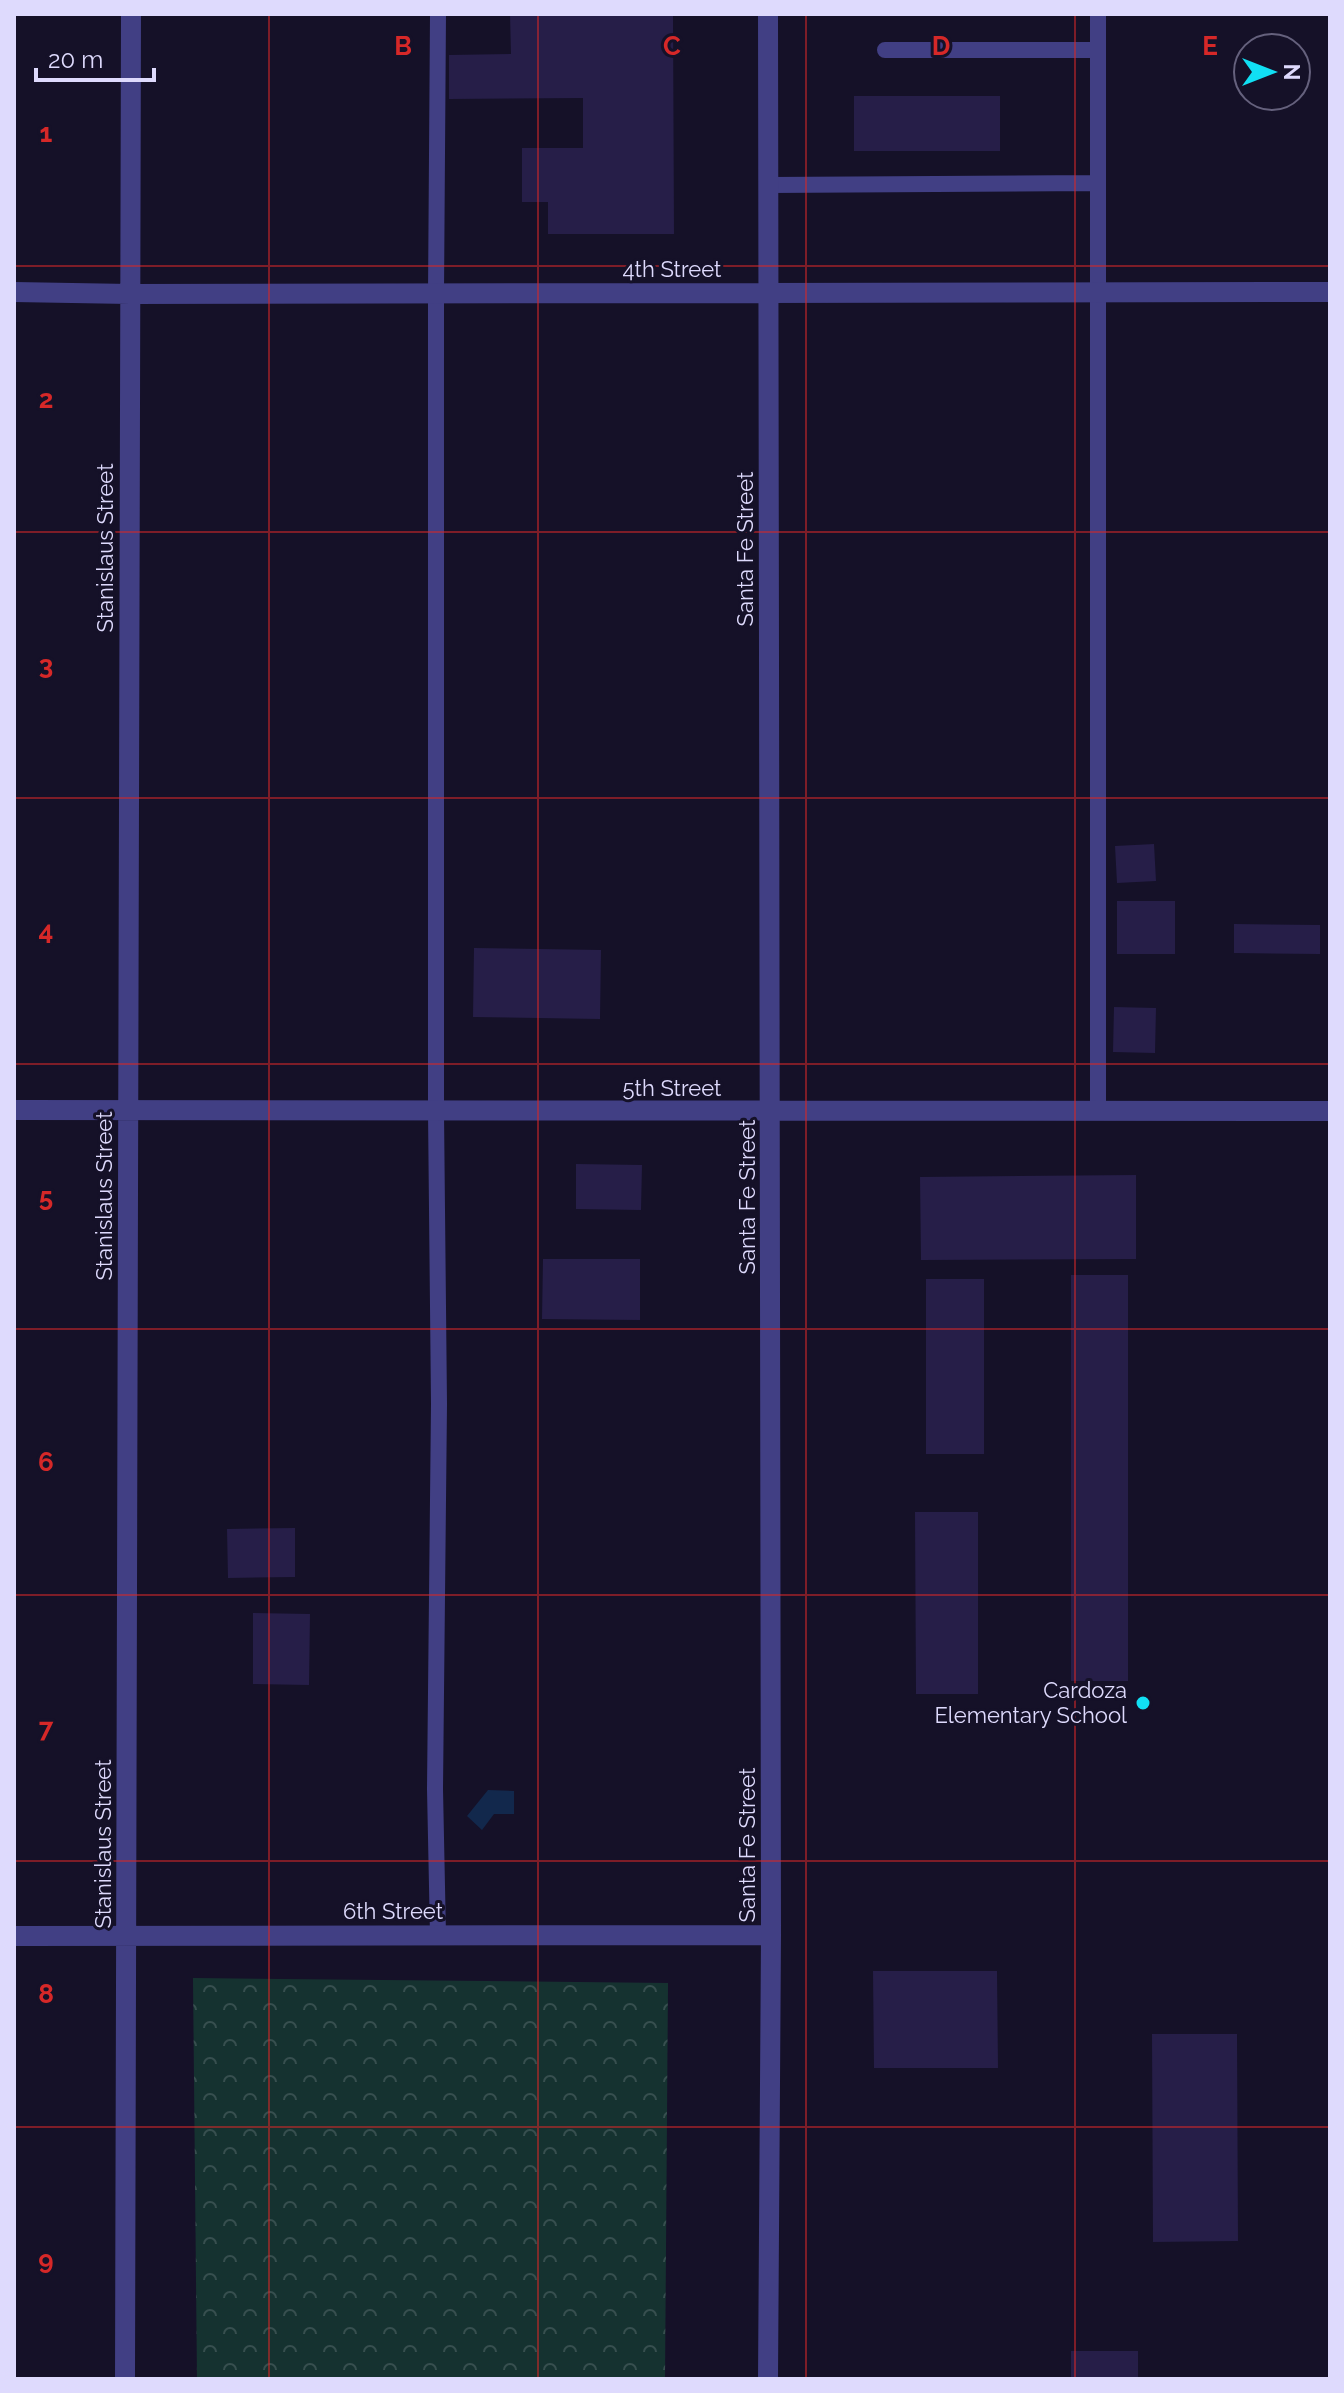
<svg xmlns="http://www.w3.org/2000/svg" width="1344" height="2393" viewBox="0 0 1344 2393" font-family="Raleway,sans-serif">
<style>
.park{fill:url(#park-crowns)}
.water{fill:#12284c}
.building{fill:#261e48}
.lines{fill:none;stroke-linecap:round;stroke-linejoin:round}
.service{stroke:#413f84;stroke-width:16}
.minor{stroke:#413f84;stroke-width:20}
.grid{fill:none;stroke:#d62828;stroke-width:2;stroke-opacity:0.55}
.poi-dot{fill:#11dff3;stroke:#151128;stroke-width:3}
.labels{text-anchor:middle;stroke-width:6;stroke-linejoin:round;paint-order:stroke}
.street-label{font-size:22px;fill:#dedafd;stroke:#151128}
.poi-label{font-size:22px;fill:#dedafd;stroke:#151128;text-anchor:end}
.grid-label{font-size:26px;text-anchor:middle;font-weight:bold;fill:#d62828;stroke:#151128;stroke-width:6;stroke-linejoin:round;paint-order:stroke}
</style>
<defs>
<pattern id="park-crowns" width="20" height="18" patternUnits="userSpaceOnUse" patternTransform="scale(2)"><rect width="20" height="18" fill="#153230"/><path d="M2 6a3 3 0 1 1 6 0M12 15a3 3 0 1 1 6 0" fill="none" stroke="#374f4f"/></pattern>
</defs>
<rect width="100%" height="100%" fill="#151128"/>
<!-- park -->
<path class="park" d="M193,1978l475,5 -3,396h-468z"/>
<!-- water -->
<path class="water" d="M488,1790l26,1v23h-20l-12,16 -15,-14z"/>
<!-- building -->
<path class="building" d="M510,14h163l1,220h-126v-32h-26v-54h61v-50l-134,1v-44l62,-1z
M854,96h146v55h-146z
M1154,844l2,37 -39,2 -2,-37z
M1117,901h58v53h-58z
M1234,924l86,1v29l-86,-1z
M474,948l127,2 -1,69 -127,-2z
M1114,1007l42,1 -1,45 -42,-1z
M576,1164l66,1 -1,45 -65,-1z
M1136,1175v84l-215,1 -1,-83z
M543,1259h97v61l-98,-1z
M1071,1275h57v406h-57z
M926,1279h58v175h-58z
M915,1512h63v182h-62z
M295,1528v49l-67,1 -1,-49z
M253,1613l57,1 -1,71 -56,-1z
M873,1971h124l1,97h-124z
M1152,2034h85l1,207 -85,1z
M1071,2351h67v28h-67z"/>
<g class="lines">
<!-- service -->
<path class="service" d="M1098,14v1098
M885,50h212
M769,185l328,-2
M438,1935l-3,-146 4,-385 -3,-292v-818l2,-280"/>
<!-- minor -->
<path class="minor" d="M14,292l116,2 1200,-2
M14,1110l1316,1
M14,1936l757,-1
M125,2379l6,-2365
M768,2379l3,-444 -3,-1921"/>
</g>
<!-- grid -->
<path class="grid" d="M269,14v2365M538,14v2365M806,14v2365M1075,14v2365M14,266h1316M14,532h1316M14,798h1316M14,1064h1316M14,1329h1316M14,1595h1316M14,1861h1316M14,2127h1316"/>
<!-- markers -->
<circle class="poi-dot" cx="1143" cy="1703" r="8"/>
<g class="labels">
<!-- street labels -->
<g class="street-label">
<text x="672" y="277">4th Street</text>
<text transform="translate(105 548) rotate(-90)" y="8">Stanislaus Street</text>
<text transform="translate(745 549) rotate(-90)" y="8">Santa Fe Street</text>
<text x="672" y="1096">5th Street</text>
<text transform="translate(104 1196) rotate(-90)" y="8">Stanislaus Street</text>
<text transform="translate(747 1197) rotate(-90)" y="8">Santa Fe Street</text>
<text transform="translate(103 1844) rotate(-90)" y="8">Stanislaus Street</text>
<text transform="translate(747 1845) rotate(-90)" y="8">Santa Fe Street</text>
<text x="393" y="1919">6th Street</text>
</g>
<!-- poi labels -->
<g class="poi-label">
<text x="1127" y="1698">Cardoza<tspan x="1127" dy="25">Elementary School</tspan></text>
</g>
</g>
<g class="grid-label">
<text x="403" y="55">B</text>
<text x="672" y="55">C</text>
<text x="941" y="55">D</text>
<text x="1210" y="55">E</text>
<text x="46" y="142">1</text>
<text x="46" y="408">2</text>
<text x="46" y="674">3</text>
<text x="46" y="940">4</text>
<text x="46" y="1206">5</text>
<text x="46" y="1471">6</text>
<text x="46" y="1737">7</text>
<text x="46" y="2003">8</text>
<text x="46" y="2269">9</text>
</g>
<!-- border -->
<rect width="1344" height="2393" fill="none" stroke="#dedafd" stroke-width="32"/>
<!-- north arrow -->
<g transform="translate(1272 72) rotate(90)"><circle r="38" fill="#151128" stroke="#65617d" stroke-width="2"/>
<path d="M0-6L14 30L0 20L-14 30Z" fill="#11dff3"/>
<text y="-12" font-size="22" font-weight="bold" text-anchor="middle" fill="#dedafd">N</text>
</g>
<!-- scale -->
<path d="M36 68v12h118v-12" fill="none" stroke="#dedafd" stroke-width="4"/>
<text x="48" y="68" font-size="24" fill="#dedafd" stroke="#151128" stroke-width="6" paint-order="stroke">20 m</text>
</svg>
